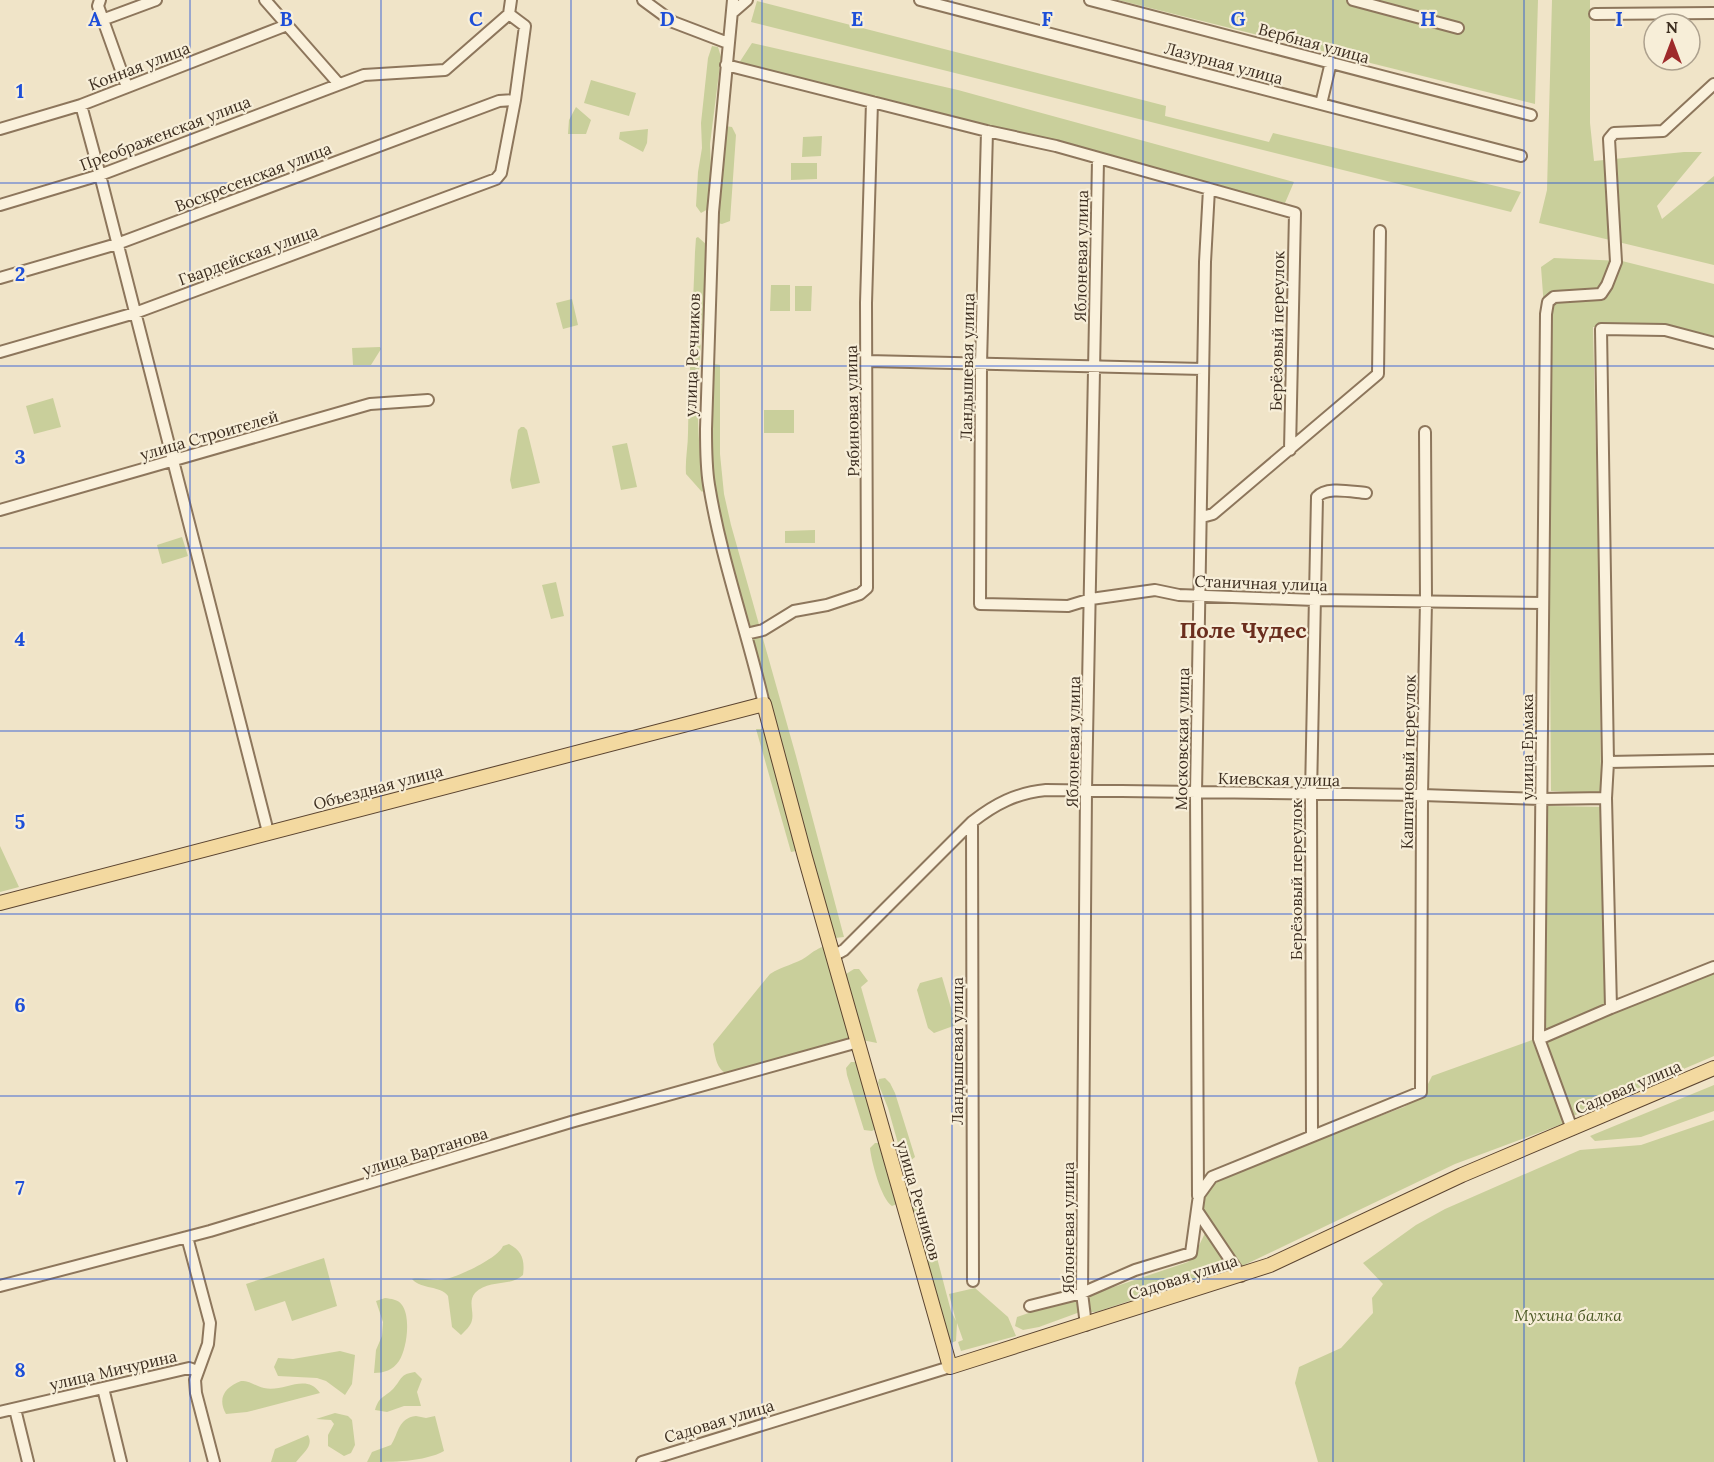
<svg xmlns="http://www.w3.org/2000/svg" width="1714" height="1462" viewBox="0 0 1714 1462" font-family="Lora,serif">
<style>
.green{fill:#c9cf9b}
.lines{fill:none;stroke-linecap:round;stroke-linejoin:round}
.minor-casing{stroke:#8d765c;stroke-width:14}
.major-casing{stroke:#5b4430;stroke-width:16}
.minor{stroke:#faf1dc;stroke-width:10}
.major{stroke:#f3d9a0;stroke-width:14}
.grid{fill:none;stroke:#1d4ed8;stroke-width:1.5;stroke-opacity:0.55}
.labels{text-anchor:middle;stroke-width:4.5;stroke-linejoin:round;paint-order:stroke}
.street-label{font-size:16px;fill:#3d2e20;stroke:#f7eed8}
.park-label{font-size:16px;font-style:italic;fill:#4d5a26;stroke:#f7eed8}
.district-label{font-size:22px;font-weight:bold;fill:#6b2e1e;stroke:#f7eed8}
.grid-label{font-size:20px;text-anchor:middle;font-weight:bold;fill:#1d4ed8;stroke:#f7eed8;stroke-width:4.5;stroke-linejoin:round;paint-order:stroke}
</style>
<rect width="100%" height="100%" fill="#f0e4c8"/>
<!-- green -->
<path class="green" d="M1118,0h420l-3,104z
M1552,0h38v123l4,38 90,-9h18l-45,54 5,13 52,-43v89l-175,-42 8,-33z
M757,1l409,105 -1,10 104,26 4,-9 248,59 -10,20 -760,-190z
M752,43l206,47 336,92 -9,21 -546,-140z
M712,46l6,1 3,10 -11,87 1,26 -3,39 -7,4 -5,-7 2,-34 4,-24 -1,-25 7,-65z
M591,80l45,13 -7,23 -45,-13z
M576,107l15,13 -5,14h-18l1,-14z
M725,126l7,1 4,8 -6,86 -8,3 -4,-1 -1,-4z
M648,129l-1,14 -4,9 -24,-13 1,-7z
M822,136l-1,20 -19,1 1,-20z
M791,163h26v16l-26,1z
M698,237l9,8c-1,69 -14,139 -7,207 1,12 4,25 5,37l-3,3 -16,-18c-1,-14 2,-27 2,-41 1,-61 5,-121 7,-181l1,-14z
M1554,258l68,3 92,23v54l-58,-9 -63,-2 6,251 2,216 -50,-3 -3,-429 -7,-95z
M771,285h19v26h-20z
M795,286h17l-1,25h-16z
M572,299l6,26 -15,4 -7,-26z
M380,347l1,2 -10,16h-18l-1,-17z
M715,364l5,1v89l4,40 7,31 65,231 48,181 -9,1 -69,-251 -29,-96 -23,-101 -5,-60 1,-65z
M53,398l8,29 -27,7 -8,-28z
M764,410h30v23h-30z
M521,427h3l3,3 13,53 -28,6 -2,-9 8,-50z
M627,443l10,44 -16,3 -9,-44z
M815,530v13h-30v-12z
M182,537l6,19 -26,8 -5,-19z
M556,582l8,34 -13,3 -9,-34z
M756,729h6l3,6 34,111 -3,5 -5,1z
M1548,806l57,1v198l-63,29z
M0,846l19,41 -19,5z
M828,945l25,94 -125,35c-12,-4 -13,-19 -15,-30l57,-70c12,-8 26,-10 36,-17 8,-6 12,-9 22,-12z
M854,969h5l9,12 -7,6 16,56 -15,-3 -16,-59v-7z
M1714,972v84l-141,60 -28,-74 64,-30z
M942,977l14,48 -22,8 -6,-5 -11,-38 3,-7z
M1532,1040l33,83 -110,41 -215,103 -39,-57 3,-15 8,-10 35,-19 157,-59 18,-11 10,-20z
M851,1062h4l4,4 18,62 -5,3 -8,-1 -17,-55 -1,-7z
M885,1078l5,5 5,10 20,64 -5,4h-7l-15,-53 -10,-25 1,-4z
M1714,1085v26l-73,26 -46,4 -5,-5z
M1714,1120v342h-396l-23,-79 4,-16 42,-19 32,-35 -1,-15 11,-14 -20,-21 53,-38 29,-16 135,-59 61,-5z
M875,1143h5l17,61 -5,2c-11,-7 -21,-46 -22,-58z
M915,1199l6,3 5,14 25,95 5,10 -7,-27 26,-6 33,29 8,19 -55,15 -3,-9 5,-2 -6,-17 -1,18 -5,2 -4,-3 -37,-136z
M1205,1233l25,30 -4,6 -130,43h-9v-13l6,-5 95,-32 8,-10z
M509,1244c13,7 16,16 14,31 -12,12 -35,4 -48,18 -7,8 -1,18 -3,27 -1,6 -7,11 -11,15l-9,-8 -4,-31c-8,-11 -26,-6 -36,-17 11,-2 23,3 34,0 14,-3 52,-21 57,-33z
M324,1258l13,48 -45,15 -7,-20 -30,10 -9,-27z
M385,1298c6,1 13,1 17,7 9,12 5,44 -3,56 -6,9 -15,12 -25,12l2,-23 6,-14 1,-14 -7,-21z
M1076,1299l4,6v7l-41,15 -16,3 -8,-4 2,-9 47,-16z
M340,1351l15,4 -3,29 -7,11 -19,-14 -9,-3 -39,-2 -4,-9 4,-9 15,1z
M415,1372l7,7 -5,13 4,14h-17l-17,6 -12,-2c4,-14 9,-12 18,-21 9,-10 7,-15 22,-17z
M241,1381c10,0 14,5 23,7 19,5 42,-16 56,5l-73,19 -21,2c-9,-16 -1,-27 15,-33z
M335,1413l13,3 4,4 3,25 -4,8 -7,3 -16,-10v-11l6,-11 -3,-4 -15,-1z
M416,1416l10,2 9,-2 9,35c-20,11 -52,11 -77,11l5,-10 19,-7c8,-12 7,-27 25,-29z
M308,1435c6,11 -5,18 -12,27h-25l4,-13z"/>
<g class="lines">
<!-- minor casing -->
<g class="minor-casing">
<path id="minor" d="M100,0l-2,6 29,81
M265,0l73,83
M643,0l30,22 55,21
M733,0l-20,212 -7,217c0,19 0,38 3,56 12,74 38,146 55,219
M920,0l601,156
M1090,0l441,115
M1353,0l105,28
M732,13l15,-13
M1595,14l119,-1
M102,20l54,-20
M726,65l261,66 69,15 239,67 -5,237
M1321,104l10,-42
M81,105l19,70 168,657
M0,129l81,-24 206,-80
M987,131l-6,233 -1,240 88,2 23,-7 64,-9 24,5 136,5 228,3
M0,205l100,-30 264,-100 81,-5 64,-56 2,-14
M0,278l117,-34 382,-143 16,-1
M0,352l135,-39 361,-134 5,-6 14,-73 10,-74 -16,-12
M867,361l336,8
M0,510l370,-106 58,-4
M1202,517l11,-3 165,-140 2,-143
M746,634l17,-4 31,-19 33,-6 33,-11 7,-6 -1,-285 6,-201
M1608,762l106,-2
M972,822l1,459
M833,956l11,-6 128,-128c23,-18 44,-29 74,-32l376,5 120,4 64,-1
M1611,1008l-5,-210 2,-36 -7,-433 64,1 49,13
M1539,1039l72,-31 103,-41
M1572,1129l-33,-90 7,-725 2,-12 6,-5 47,-3 6,-9 9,-23 -7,-123 5,-6 49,-2 51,-47
M1312,1135l-1,-341 6,-297c9,-11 35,-5 49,-4
M1198,1196l-2,-403 9,-531 4,-73
M1198,1212l43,64
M187,1237l23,86 -2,21 -13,36 1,13 18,69
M0,1286l210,-55 361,-109 287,-80
M1030,1306l52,-13 53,-23 56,-17 8,-58 13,-18 209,-85 1,-297 4,-194 -1,-169
M1086,1325l-4,-32 4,-502 12,-631
M103,1388l18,74
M15,1409l13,53
M0,1412l189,-44 8,3
M642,1462l308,-95"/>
</g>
<!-- major casing -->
<g class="major-casing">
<path id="major" d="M0,903l764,-199 41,153 145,510 320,-102 192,-90 252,-107"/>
</g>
<!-- minor -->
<use href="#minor" class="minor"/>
<!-- major -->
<use href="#major" class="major"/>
</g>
<!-- grid -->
<path class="grid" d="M190,0v1462M381,0v1462M571,0v1462M762,0v1462M952,0v1462M1143,0v1462M1333,0v1462M1524,0v1462M0,183h1714M0,366h1714M0,548h1714M0,731h1714M0,914h1714M0,1096h1714M0,1279h1714"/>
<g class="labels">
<!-- street labels -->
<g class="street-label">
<text transform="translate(1314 43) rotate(15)" y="6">Вербная улица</text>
<text transform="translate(1224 63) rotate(15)" y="6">Лазурная улица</text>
<text transform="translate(139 66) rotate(-21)" y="6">Конная улица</text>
<text transform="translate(165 133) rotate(-21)" y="6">Преображенская улица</text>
<text transform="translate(253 177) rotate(-21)" y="6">Воскресенская улица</text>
<text transform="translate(248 255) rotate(-20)" y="6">Гвардейская улица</text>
<text transform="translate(1081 256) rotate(-89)" y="6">Яблоневая улица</text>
<text transform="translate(1277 331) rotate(-89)" y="6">Берёзовый переулок</text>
<text transform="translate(692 355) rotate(-88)" y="6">улица Речников</text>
<text transform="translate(967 367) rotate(-89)" y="6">Ландышевая улица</text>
<text transform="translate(852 411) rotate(-91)" y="6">Рябиновая улица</text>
<text transform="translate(209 435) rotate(-16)" y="6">улица Строителей</text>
<text transform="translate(1261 583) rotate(2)" y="6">Станичная улица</text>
<text transform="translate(1182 739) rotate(-89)" y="6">Московская улица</text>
<text transform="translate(1073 742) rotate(-89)" y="6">Яблоневая улица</text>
<text transform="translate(1527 747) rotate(-90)" y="6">улица Ермака</text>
<text transform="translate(1408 762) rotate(-89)" y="6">Каштановый переулок</text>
<text transform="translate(1279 779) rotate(1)" y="6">Киевская улица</text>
<text transform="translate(378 787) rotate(-15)" y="6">Объездная улица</text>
<text transform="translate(1296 880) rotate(-90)" y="6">Берёзовый переулок</text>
<text transform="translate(957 1051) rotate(-90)" y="6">Ландышевая улица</text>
<text transform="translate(1628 1087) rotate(-23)" y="6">Садовая улица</text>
<text transform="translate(425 1151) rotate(-17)" y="6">улица Вартанова</text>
<text transform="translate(919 1200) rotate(74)" y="6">улица Речников</text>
<text transform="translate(1068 1228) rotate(-90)" y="6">Яблоневая улица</text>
<text transform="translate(1183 1277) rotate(-18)" y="6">Садовая улица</text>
<text transform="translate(113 1370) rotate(-13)" y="6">улица Мичурина</text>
<text transform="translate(719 1421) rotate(-17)" y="6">Садовая улица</text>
</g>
<!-- park labels -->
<g class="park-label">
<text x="1568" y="1321">Мухина балка</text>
</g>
<!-- district labels -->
<g class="district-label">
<text x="1243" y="638">Поле Чудес</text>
</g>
</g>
<g class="grid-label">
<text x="95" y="26">A</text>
<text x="286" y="26">B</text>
<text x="476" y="26">C</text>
<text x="667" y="26">D</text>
<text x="857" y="26">E</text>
<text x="1047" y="26">F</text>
<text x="1238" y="26">G</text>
<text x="1428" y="26">H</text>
<text x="1619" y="26">I</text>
<text x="20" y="98">1</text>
<text x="20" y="281">2</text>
<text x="20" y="464">3</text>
<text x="20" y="646">4</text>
<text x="20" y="829">5</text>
<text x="20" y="1012">6</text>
<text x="20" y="1195">7</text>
<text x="20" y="1377">8</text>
</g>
<!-- north arrow -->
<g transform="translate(1672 42)"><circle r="28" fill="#f7eed8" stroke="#ada18e" stroke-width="1.5"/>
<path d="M0-4.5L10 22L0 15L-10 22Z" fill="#9e2a2b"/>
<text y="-9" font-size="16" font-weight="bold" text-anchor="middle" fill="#3d2e20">N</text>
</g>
</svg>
